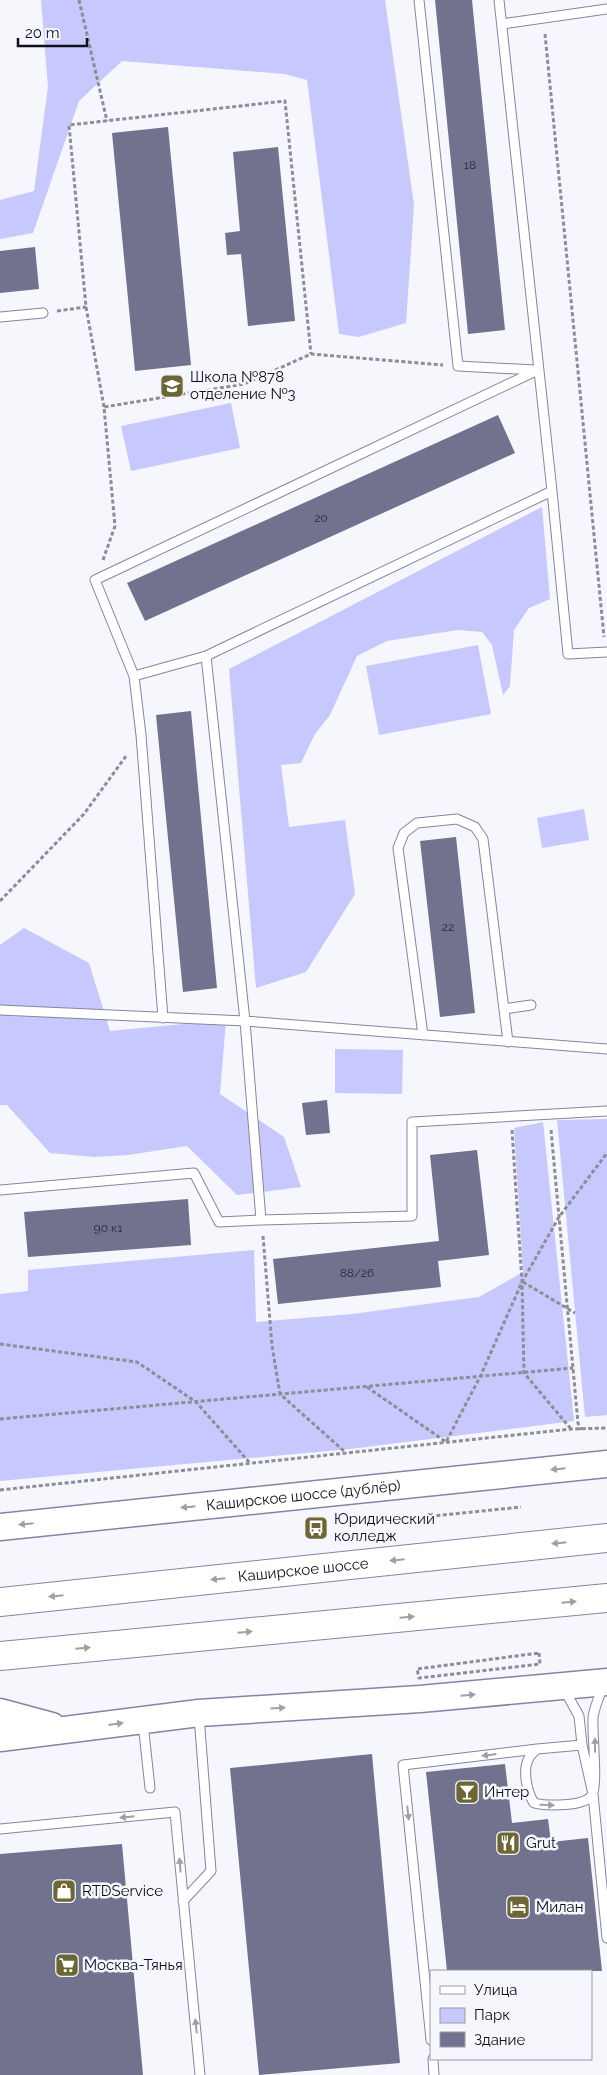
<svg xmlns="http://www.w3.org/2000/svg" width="607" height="2075" viewBox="0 0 607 2075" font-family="Raleway,sans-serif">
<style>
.green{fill:#c7c8fd}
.building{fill:#71728e}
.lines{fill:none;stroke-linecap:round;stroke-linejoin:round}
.service-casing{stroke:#8485a2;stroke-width:11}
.secondary-casing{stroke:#8485a2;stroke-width:29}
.primary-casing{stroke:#8485a2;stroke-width:30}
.path{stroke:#8d8d96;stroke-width:3;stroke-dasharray:4 2.5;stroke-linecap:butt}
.service{stroke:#fff;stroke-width:9}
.secondary{stroke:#fff;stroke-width:26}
.primary{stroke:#fff;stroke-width:28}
.oneway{fill:#9f9fa4}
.labels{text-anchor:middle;stroke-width:5;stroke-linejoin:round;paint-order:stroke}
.number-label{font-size:12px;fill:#282838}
.poi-label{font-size:15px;fill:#10101b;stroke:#f6f6fd;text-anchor:start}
.street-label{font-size:15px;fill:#10101b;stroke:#f6f6fd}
</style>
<rect width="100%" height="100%" fill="#f6f6fd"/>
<!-- green -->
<path class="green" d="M41,0h344l29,205 -8,118 -47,14 -20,-3 -32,-254 -23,-6 -162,-13 -43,40 -46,132 -33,6v-39l34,-9 14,-104z
M231,403l9,45 -109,23 -10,-45z
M542,507l8,92 -21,9 -15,22 -4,56 -7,9 -11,-50 -10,-13 -24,-2 -71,11 -30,15 -27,59 -15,19 -14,29 -20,2 8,62 56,-7 10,74 -49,78 -50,16 -27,-319z
M478,645l13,69 -112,21 -13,-69z
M584,809l5,31 -47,8 -5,-30z
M24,928l65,35 21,68 116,-11 -6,74 64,43 17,50 -64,8 -50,-49 -59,9 -33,2 -45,-4 -43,-48h-7v-160z
M335,1049l68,1 -1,44 -67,-1z
M607,1119v296l-22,2 -28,-297z
M543,1122l31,299 -224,28 -350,32v-187l28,-3v-21l226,-20 2,72 96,-8 127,-17 44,-25 -9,-144z"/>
<!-- building -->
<path class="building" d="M435,0h37l33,330 -37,4z
M168,127l23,238 -56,6 -23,-238z
M278,147l17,174 -47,5 -7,-72 -14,1 -2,-22 15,-2 -7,-79z
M35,247l4,42 -39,4v-42z
M498,415l17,38 -370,168 -18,-38z
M191,711l26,277 -34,4 -27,-277z
M456,837l19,176 -35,4 -20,-176z
M327,1100l3,33 -24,2 -4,-32z
M477,1150l12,105 -51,6 3,26 -163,17 -5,-45 166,-18 -9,-86z
M188,1199l3,46 -163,12 -4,-45z
M372,1754l28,309 -141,12 -29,-307z
M505,1764l7,59 36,-4 3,23 37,-4 14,133h-155l-21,-199z
M122,1844l21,231h-143v-221z"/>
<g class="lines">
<!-- service casing -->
<g class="service-casing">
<path id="service" d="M419,0l39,366 77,4
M499,0l53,491
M502,24l105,-15
M0,317l43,-4
M607,652l-39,2 -16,-163 -346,165 39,365 362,28
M134,676l-39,-96 443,-210
M504,1009l27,-4
M0,1010l245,11 16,199 151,-4v-94l195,-11
M163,1018l-22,-283 -7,-59 72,-20
M423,1035l-25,-187 6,-15 13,-10 40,-4 18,8 8,12 25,203
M0,1190l194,-17 25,49 42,-2
M564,1689l15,27 3,29 11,49 14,144
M143,1723l7,65
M582,1745l-45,4c-2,2 -6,5 -8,9 -7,12 -2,34 5,45 12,3 51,4 58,-8 6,-11 0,-61 1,-77 1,-11 7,-22 10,-33
M0,1829l175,-17 25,263
M183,1901l28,-30 -12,-155
M431,2040l-28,-275 134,-16
M433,2059l1,16"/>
</g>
<!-- secondary casing -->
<g class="secondary-casing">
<g id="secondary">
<path id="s1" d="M0,1527l607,-63"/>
<path d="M0,1712l52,14"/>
<path d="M0,1738l199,-25 221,-14 187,-17"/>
</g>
</g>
<!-- primary casing -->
<g class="primary-casing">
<g id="primary">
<path id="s2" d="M0,1602l607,-64"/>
<path d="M0,1656l607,-58"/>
</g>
</g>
<!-- path -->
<path class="path" d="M79,0l28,121
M545,34l59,603
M57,311l29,-4
M104,407l-18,-100 -17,-182 216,-24 26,253
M103,560l12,-34 -11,-119 140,-23 67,-30 132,11
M0,901l84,-87 42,-58
M512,1130l10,152 2,91 47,56
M551,1130l27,293 3,7
M263,1236l9,110 8,48 65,58
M523,1282l52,31
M0,1344l137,18 59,40 53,60
M367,1387l79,55 34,-65 42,-95 37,-65 48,-64
M0,1419l573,-51
M0,1490l571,-61 36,-1
M404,1519l117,-12
M539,1653l1,11 -121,14 -2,-9z"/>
<!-- service -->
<use href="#service" class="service"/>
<!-- secondary -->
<use href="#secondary" class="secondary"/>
<!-- primary -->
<use href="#primary" class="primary"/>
</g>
<!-- one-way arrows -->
<defs><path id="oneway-solid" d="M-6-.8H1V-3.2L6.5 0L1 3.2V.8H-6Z" transform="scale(1.25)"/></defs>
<g class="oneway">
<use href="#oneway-solid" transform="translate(558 1469) rotate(174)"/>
<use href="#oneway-solid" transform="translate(188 1507) rotate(174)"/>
<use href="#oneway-solid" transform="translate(26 1524) rotate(174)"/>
<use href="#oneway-solid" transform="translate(559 1543) rotate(174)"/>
<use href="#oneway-solid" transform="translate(397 1560) rotate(174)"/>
<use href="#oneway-solid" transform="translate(218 1579) rotate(174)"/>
<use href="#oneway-solid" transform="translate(56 1596) rotate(174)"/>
<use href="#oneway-solid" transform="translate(569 1602) rotate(-5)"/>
<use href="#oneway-solid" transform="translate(407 1617) rotate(-5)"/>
<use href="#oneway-solid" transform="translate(245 1632) rotate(-5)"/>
<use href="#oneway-solid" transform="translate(83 1648) rotate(-5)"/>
<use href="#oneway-solid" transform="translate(468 1695) rotate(-5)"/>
<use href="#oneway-solid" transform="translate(278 1708) rotate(-4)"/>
<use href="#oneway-solid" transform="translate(116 1724) rotate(-8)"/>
<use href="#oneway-solid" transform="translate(595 1745) rotate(-90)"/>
<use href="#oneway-solid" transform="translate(489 1755) rotate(173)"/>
<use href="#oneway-solid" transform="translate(547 1805) rotate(1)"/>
<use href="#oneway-solid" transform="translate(408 1813) rotate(84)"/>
<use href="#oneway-solid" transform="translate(127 1817) rotate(174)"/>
<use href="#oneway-solid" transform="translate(180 1865) rotate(-95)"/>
<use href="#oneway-solid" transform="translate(196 2026) rotate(-96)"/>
</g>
<!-- icons -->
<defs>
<g id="school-square" transform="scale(1.25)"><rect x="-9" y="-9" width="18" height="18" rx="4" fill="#6b6633" stroke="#f6f6fd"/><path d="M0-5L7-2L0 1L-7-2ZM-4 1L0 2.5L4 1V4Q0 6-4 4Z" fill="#fff"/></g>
<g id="bus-square" transform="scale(1.25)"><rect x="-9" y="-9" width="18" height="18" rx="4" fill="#6b6633" stroke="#f6f6fd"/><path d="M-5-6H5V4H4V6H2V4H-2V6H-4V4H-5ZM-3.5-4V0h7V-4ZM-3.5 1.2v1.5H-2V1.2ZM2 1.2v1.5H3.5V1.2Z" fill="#fff"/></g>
<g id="bar-square" transform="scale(1.25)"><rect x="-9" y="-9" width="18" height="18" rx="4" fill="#6b6633" stroke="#f6f6fd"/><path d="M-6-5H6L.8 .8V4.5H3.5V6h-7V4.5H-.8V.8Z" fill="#fff"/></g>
<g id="restaurant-square" transform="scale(1.25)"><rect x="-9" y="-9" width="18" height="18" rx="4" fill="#6b6633" stroke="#f6f6fd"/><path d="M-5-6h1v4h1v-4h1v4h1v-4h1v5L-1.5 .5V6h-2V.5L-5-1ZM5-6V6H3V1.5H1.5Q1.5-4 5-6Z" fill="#fff"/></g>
<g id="shop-square" transform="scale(1.25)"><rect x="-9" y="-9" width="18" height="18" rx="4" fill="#6b6633" stroke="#f6f6fd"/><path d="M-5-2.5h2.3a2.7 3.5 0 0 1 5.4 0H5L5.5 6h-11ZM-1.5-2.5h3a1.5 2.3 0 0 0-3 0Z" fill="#fff"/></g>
<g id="hotel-square" transform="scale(1.25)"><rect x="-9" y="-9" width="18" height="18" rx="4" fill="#6b6633" stroke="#f6f6fd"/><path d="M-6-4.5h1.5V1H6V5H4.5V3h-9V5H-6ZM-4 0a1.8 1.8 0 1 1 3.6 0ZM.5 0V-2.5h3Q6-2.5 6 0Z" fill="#fff"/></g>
<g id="supermarket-square" transform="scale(1.25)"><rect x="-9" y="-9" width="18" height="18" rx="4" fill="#6b6633" stroke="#f6f6fd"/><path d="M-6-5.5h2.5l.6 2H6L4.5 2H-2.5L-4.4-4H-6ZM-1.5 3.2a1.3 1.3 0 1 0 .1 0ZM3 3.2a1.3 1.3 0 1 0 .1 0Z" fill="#fff"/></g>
</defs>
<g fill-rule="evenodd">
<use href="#school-square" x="172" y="386"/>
<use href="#bus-square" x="316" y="1528"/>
<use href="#bar-square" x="467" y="1792"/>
<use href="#restaurant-square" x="508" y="1843"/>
<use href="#shop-square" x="64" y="1891"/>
<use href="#hotel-square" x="518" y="1907"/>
<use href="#supermarket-square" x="67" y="1965"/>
</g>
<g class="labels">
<!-- number labels -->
<g class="number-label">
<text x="470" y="169">18</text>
<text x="321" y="522">20</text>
<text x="448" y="931">22</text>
<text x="108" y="1232">90 к1</text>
<text x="357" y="1277">88/26</text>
</g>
<!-- poi labels -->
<g class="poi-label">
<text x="190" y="382">Школа №878<tspan x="190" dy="17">отделение №3</tspan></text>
<text x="334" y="1524">Юридический<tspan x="334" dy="17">колледж</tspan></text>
<text x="484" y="1797">Интер</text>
<text x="526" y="1848">Grut</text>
<text x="82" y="1896">RTDService</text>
<text x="536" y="1912">Милан</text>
<text x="84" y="1970">Москва-Тянья</text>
</g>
<!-- street labels -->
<g class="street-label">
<text dy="5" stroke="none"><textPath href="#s1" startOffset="305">Каширское шоссе (дублёр)</textPath></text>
<text dy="5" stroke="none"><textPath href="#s2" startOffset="305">Каширское шоссе</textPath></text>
</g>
</g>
<!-- legend -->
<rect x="430" y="1970" width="162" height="90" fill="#f6f6fd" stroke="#9a9aa3"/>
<rect x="440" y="1986" width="25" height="8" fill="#ffffff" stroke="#9a9aa3"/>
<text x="474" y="1995" font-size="15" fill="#10101b">Улица</text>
<rect x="440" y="2008" width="25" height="15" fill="#c7c8fd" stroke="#9a9aa3"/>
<text x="474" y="2020" font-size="15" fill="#10101b">Парк</text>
<rect x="440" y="2032" width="25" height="15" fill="#71728e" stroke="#9a9aa3"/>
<text x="474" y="2045" font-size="15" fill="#10101b">Здание</text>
<!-- scale -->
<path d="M18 38v8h69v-8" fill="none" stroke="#10101b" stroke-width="2.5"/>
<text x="25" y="38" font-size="15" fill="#10101b" stroke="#f6f6fd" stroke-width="4" paint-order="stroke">20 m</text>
</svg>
